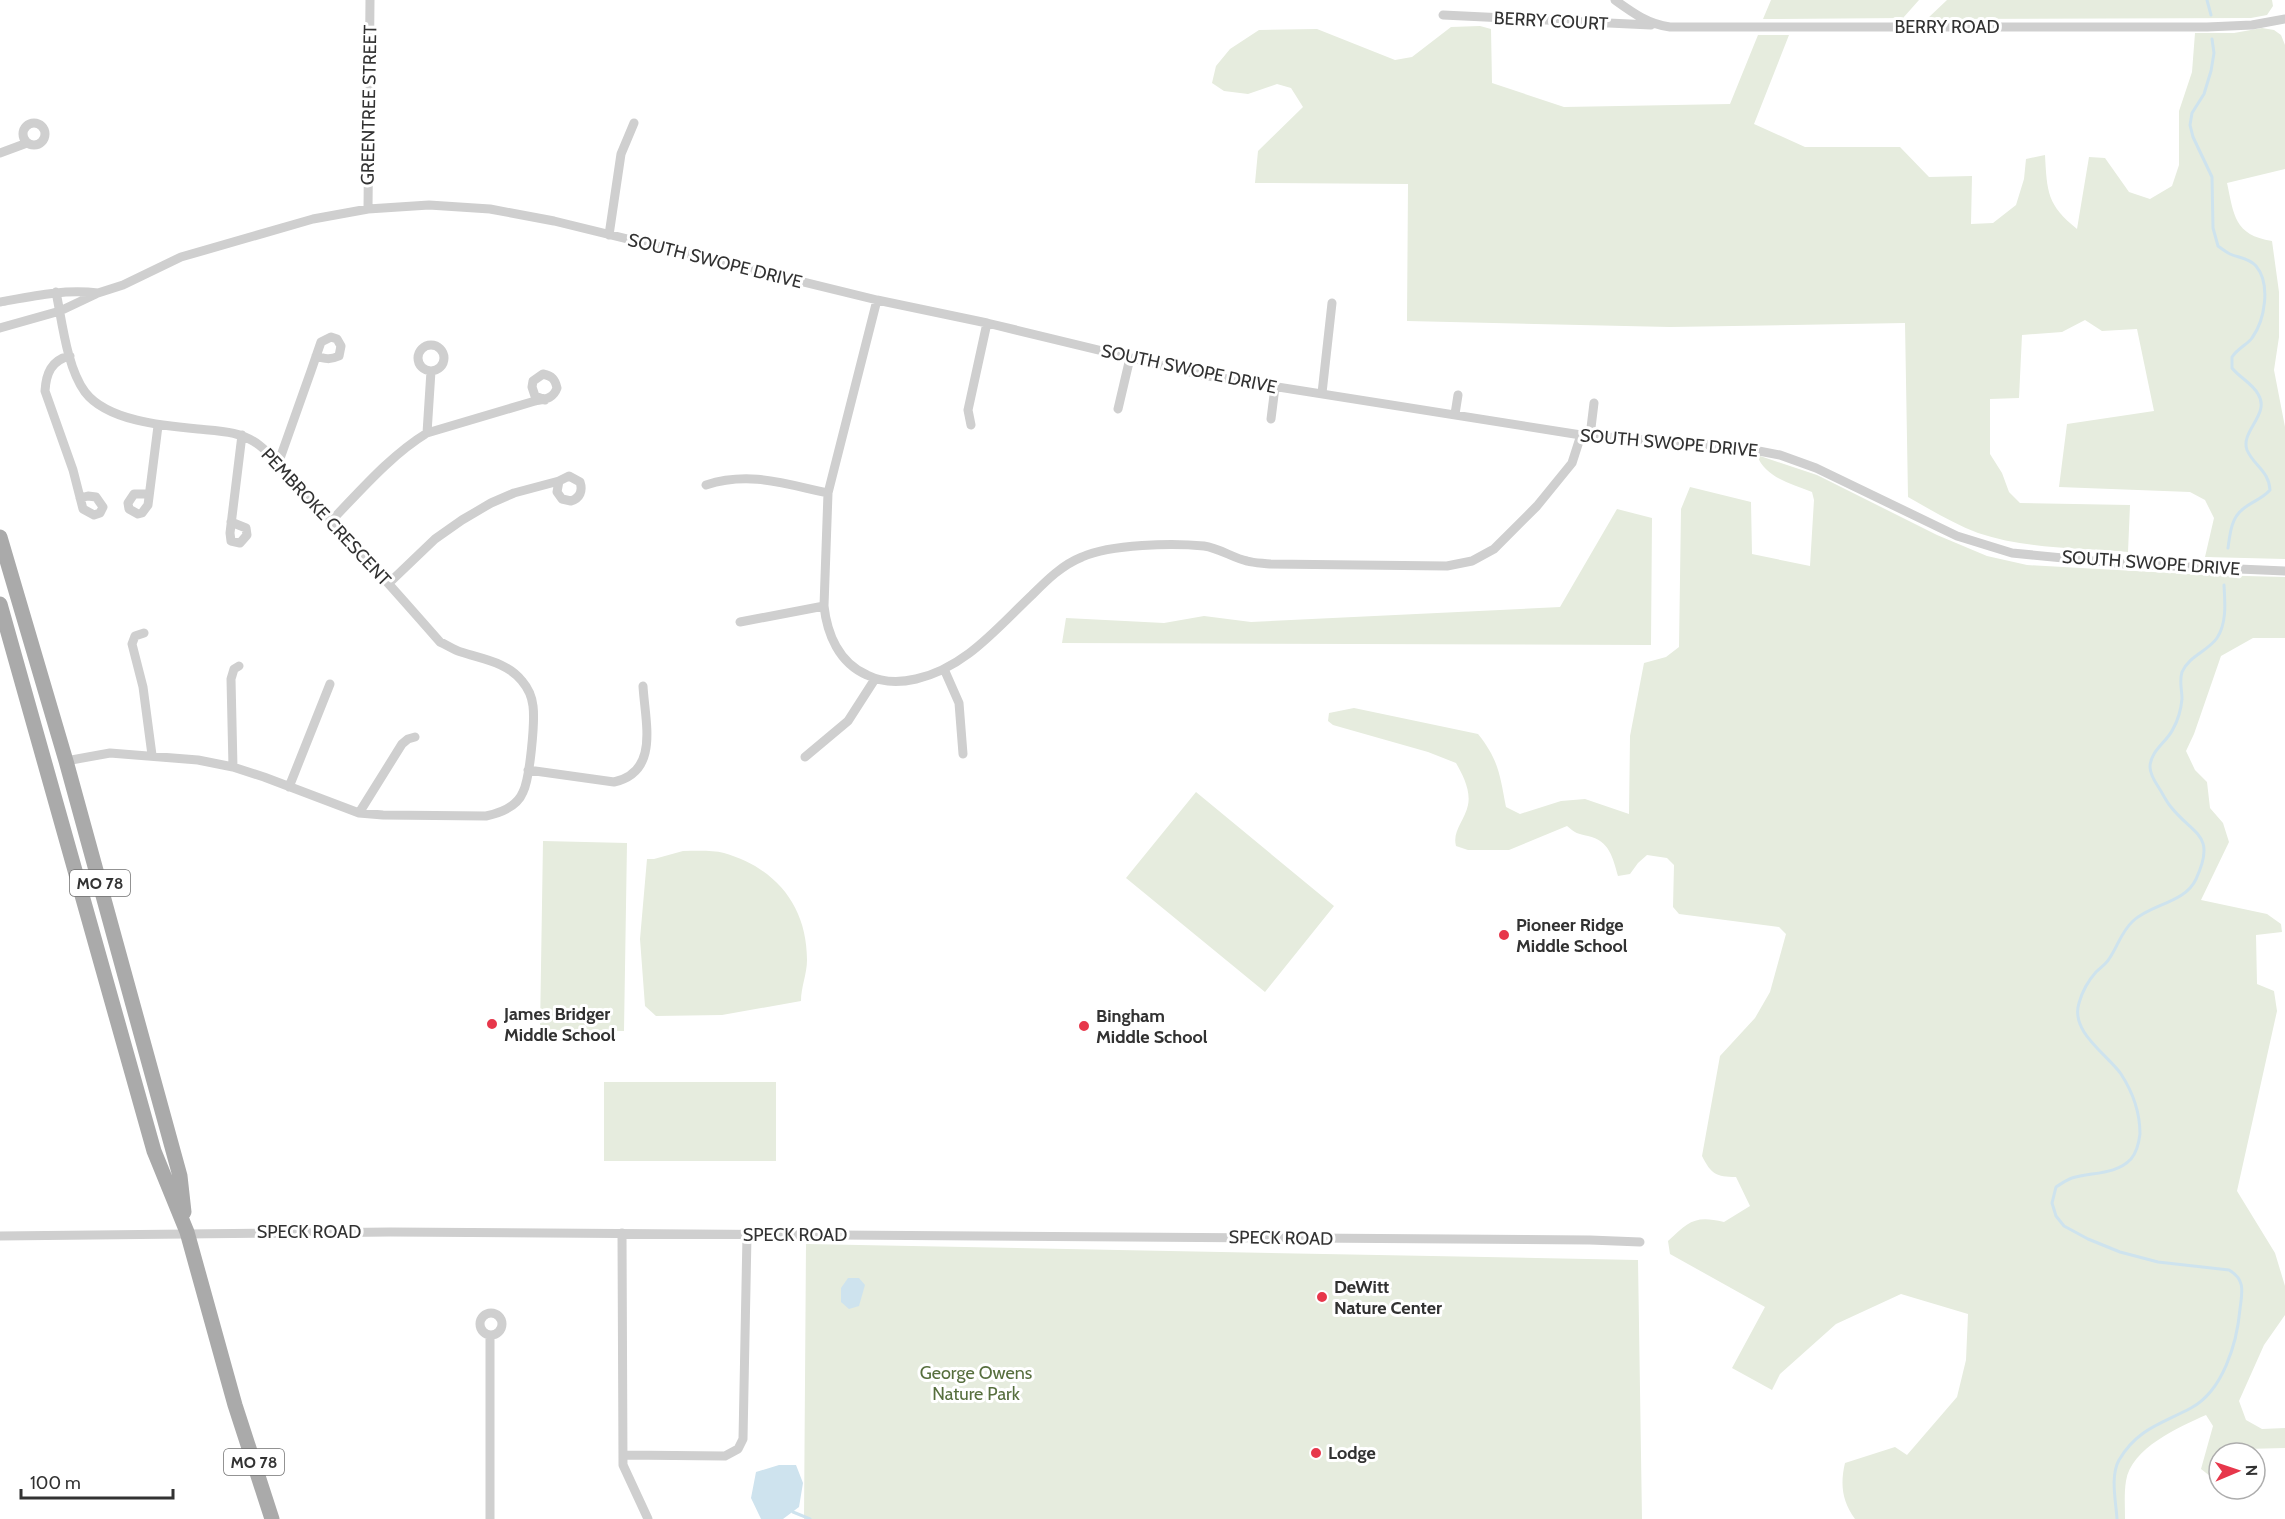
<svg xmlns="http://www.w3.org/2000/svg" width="2285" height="1519" viewBox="0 0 2285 1519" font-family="Cabin,sans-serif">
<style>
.green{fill:#e6ecde}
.water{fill:#cee3ee}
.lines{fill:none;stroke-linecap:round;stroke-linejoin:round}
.stream{stroke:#cee3ee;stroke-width:3}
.street{stroke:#cfcfcf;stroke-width:9}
.primary{stroke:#aaa;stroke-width:15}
.poi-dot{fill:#e7374b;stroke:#fff;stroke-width:2}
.labels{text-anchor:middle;stroke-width:6;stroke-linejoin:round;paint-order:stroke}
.shield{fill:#fff;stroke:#707070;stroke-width:1.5}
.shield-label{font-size:16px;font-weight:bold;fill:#323232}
.street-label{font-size:18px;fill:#323232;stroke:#fff}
.poi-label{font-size:18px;font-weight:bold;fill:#323232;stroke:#fff;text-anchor:start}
.park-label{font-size:18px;fill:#576f3e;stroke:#fff}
</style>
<rect width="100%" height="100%" fill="#fff"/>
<!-- green -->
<path class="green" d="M1771,0h148l-16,18 -140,1z
M1947,0h325l1,6 -6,9 -16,3 -324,1z
M1480,26l11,3 1,54 72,24 166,-3 28,-69h31l-35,89 51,23h95l29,30 43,-1 -1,48 22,-1 23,-18 8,-26 2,-20 19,-4c2,37 2,50 32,74l12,-72 16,1 24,34 21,7 22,-13 7,-21v-54l13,-39 3,-39h39l28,-5 12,2 7,5 4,10v124l-58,14c7,32 7,52 45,58l7,51v45l-5,33 11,57v132l-80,-2 9,-39 -9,-18 -15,-8 -131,-5 8,-63 87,-13 -17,-82 -35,2 -17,-11 -23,12 -40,3 -3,63 -29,1v55l12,19 7,19 11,11 110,2 -2,47c-49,-4 -103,-3 -150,-19 -24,-9 -47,-23 -70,-36l-3,-174 -235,4 -263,-6 1,-137 -153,-1 3,-32 45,-44 -12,-19 -14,-4 -29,10 -24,-3 -12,-8 4,-17 14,-17 29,-19 58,-1 78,31 17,-3 39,-30z
M1757,455l60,20 120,60 50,21 40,9 180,10 78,2v61h-32l-32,18 -27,78 -8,17 9,19 12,12 3,26 13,15 6,19 -28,58 66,14 14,10 1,8 -26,3 1,49 17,7 3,20 -40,180 38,62 10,33v29l-21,30 -25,56 7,19 16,9 23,-1v20l-40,1 -1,4h-25v24l-9,-1 -9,-7 12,-43 -7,-11c-27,12 -75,33 -80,66 -2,12 -1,26 -1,38h-270c-13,-18 -15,-35 -10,-56l50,-16 12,8 50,-58 9,-37 2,-46 -67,-20 -65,30 -56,50 -8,16 -40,-22 33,-61 -95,-53 -2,-13c21,-19 26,-26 56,-19l26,-16 -14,-29c-20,0 -25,-3 -34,-21l18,-100 35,-38 15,-26 16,-58 -7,-7 -100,-13 -6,-7 1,-42 -7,-7 -20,-3 -9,8 -8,11 -12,2c-5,-18 -9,-36 -30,-40 -10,-2 -13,-3 -21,-10l-58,24h-41l-12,-4c-4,-15 9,-26 12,-41 3,-14 -5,-30 -12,-42l-28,-11 -95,-27 -5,-4 1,-8 25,-5 124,26c21,26 22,42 28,73l14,7 41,-13 24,-2 44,15 1,-78 14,-73 22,-6 13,-10 2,-138 9,-22 61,15 1,52 58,12 4,-66 -2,-8c-21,-9 -47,-14 -55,-37z
M1617,509l35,9 -1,127 -589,-2 4,-25 98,5 40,-7 47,6 309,-15z
M1196,792l138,114 -69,86 -139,-114z
M543,841l84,2 -3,188 -84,-1z
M683,851c13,0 29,-1 41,2 52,15 83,53 83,107 0,14 -6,27 -6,41l-79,14 -66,1 -11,-10 -5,-67 7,-80h7z
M604,1082h172v79h-172z
M806,1244l832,16 4,259h-838z"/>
<!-- water -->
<path class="water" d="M848,1278h11l6,7 -6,21 -10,3 -8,-7v-14z
M779,1465h17l7,18 -4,24 -16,12h-22l-10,-21 5,-26z"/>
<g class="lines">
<!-- stream -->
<path class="stream" d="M2207,0l4,15
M2212,39l2,14 -3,18 -7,23 -12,19 -2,12 3,12 19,40 1,51 5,18c4,3 8,6 12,8 9,4 19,4 26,12 15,18 9,54 -4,72 -4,6 -14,10 -20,19v11c8,10 20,15 26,26 13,20 -18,37 -11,56 7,16 22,21 23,40 -8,9 -17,11 -27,19 -12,9 -13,25 -15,39
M793,1512l17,7
M2117,1519c-1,-17 -7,-43 2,-59 18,-31 42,-36 72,-52 32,-17 46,-65 49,-99 2,-17 6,-29 -11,-39l-71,-8 -38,-10 -32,-13 -24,-13 -8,-10 -4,-13 4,-16c5,-3 10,-7 16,-9 20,-6 44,-3 59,-19 6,-7 8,-17 9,-25 0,-21 -8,-43 -19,-60 -14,-20 -51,-42 -42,-71 3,-11 9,-22 17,-31 4,-4 10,-8 13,-13 9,-13 12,-27 24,-38 18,-17 52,-18 63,-42 21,-45 -3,-44 -25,-72 -5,-6 -8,-13 -12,-19 -4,-6 -9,-14 -9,-21 0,-16 17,-25 23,-38 5,-9 8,-19 9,-30 0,-10 -3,-17 0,-27 7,-16 26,-21 35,-34 10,-15 8,-36 7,-53"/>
<!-- street -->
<path class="street" d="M1615,0c18,13 33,24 55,27h537l45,-2 33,-6
M1443,15l208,10
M23 134a11 11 0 1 1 22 0a11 11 0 1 1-22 0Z
M0,153l27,-10
M368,209l2,-209
M609,235l12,-81 13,-31
M56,292c6,29 11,76 29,100 22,29 79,34 113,37 22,2 43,2 61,16 18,14 34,35 50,52 45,47 88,96 131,145 7,3 14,8 21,10 21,7 46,10 61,29 6,7 10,16 11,25 2,16 -3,72 -10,86 -6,15 -23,21 -37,24l-103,-1 -24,-2 -95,-36 -31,-10 -35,-7 -88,-7 -44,8
M877,300l-49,193 -4,113c3,28 15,57 43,69 16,8 32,8 49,4 49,-11 81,-51 116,-84 15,-15 30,-30 50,-38 29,-13 91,-14 122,-11 15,2 29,12 43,15 7,2 15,2 23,3l177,2 25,-5 22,-12 43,-43 35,-43 9,-28
M0,302c33,-6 64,-13 98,-9
M0,328l60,-17 38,-18 25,-8 58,-28 132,-38 55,-10 61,-4 61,4 64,12 323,79 110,23 215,52 379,60 157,12 42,8 36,13 141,68 55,17 113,11 160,7
M418 358a13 13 0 1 1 26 0a13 13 0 1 1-26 0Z
M70,356c-19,4 -24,18 -25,35l28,79 10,39 11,6 6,-2 3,-6 -7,-10 -8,-1 -8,2
M1322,393l10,-90
M1118,409l12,-51
M1455,414l3,-19
M1271,419l4,-32
M971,425l-3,-15 19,-87
M427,433l4,-62
M1590,436l4,-33
M278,464l33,-93 10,-29 10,-5 6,2 4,7 -2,10c-9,4 -14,3 -23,0
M706,485c44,-14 79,-1 122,8
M149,494h-15l-6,9 1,6 9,5 4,-1 6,-8 10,-79
M332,520c29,-30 59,-65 95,-87l108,-32c10,-2 18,-2 22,-13 -2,-9 -5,-12 -14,-14l-10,7 -1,6 3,9 10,4
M231,522l15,6 1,7 -7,8 -9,-2 -1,-8 12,-98
M389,583l46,-44 27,-19 29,-17 23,-10 45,-12 10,-5 11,6c3,9 0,16 -9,19l-9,-2 -5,-7 2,-11
M740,622l84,-16
M144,633l-9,3 -3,8 11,43 9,68
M944,669l15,34 4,51
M805,757l43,-36 27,-42
M233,767l-2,-88 3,-10 5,-3
M528,770l86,12c46,-10 31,-60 29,-96
M289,787l41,-103
M359,813l43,-69 6,-5 7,-2
M622,1233l1,232 25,54
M0,1236l390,-4 1200,8 50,2
M480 1324a11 11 0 1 1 22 0a11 11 0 1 1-22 0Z
M623,1455l102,1 13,-7 5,-10 4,-204
M490,1519v-183"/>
<!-- primary -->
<path class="primary" d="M0,537l66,224 114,415 4,36
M0,604l154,547 33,81 48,173 37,114"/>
</g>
<!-- markers -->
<g class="poi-dot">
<circle cx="1504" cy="935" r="6"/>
<circle cx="492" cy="1024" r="6"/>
<circle cx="1084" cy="1026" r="6"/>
<circle cx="1322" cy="1297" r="6"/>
<circle cx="1316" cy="1453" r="6"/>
</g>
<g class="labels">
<!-- shield labels -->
<g class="shield">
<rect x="70" y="870" width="60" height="26" rx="4.5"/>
<rect x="224" y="1449" width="60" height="26" rx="4.5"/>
</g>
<g class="shield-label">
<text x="100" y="889">MO 78</text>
<text x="254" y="1468">MO 78</text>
</g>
<!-- street labels -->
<g class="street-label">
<text transform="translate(1551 21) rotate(3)" y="6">BERRY COURT</text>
<text x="1947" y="33">BERRY ROAD</text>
<text transform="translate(369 105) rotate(-89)" y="6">GREENTREE STREET</text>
<text transform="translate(715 261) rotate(14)" y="6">SOUTH SWOPE DRIVE</text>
<text transform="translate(1189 369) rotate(12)" y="6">SOUTH SWOPE DRIVE</text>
<text transform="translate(1669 443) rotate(5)" y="6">SOUTH SWOPE DRIVE</text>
<text transform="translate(326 517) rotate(47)" y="6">PEMBROKE CRESCENT</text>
<text transform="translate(2151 563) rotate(4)" y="6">SOUTH SWOPE DRIVE</text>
<text x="309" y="1238">SPECK ROAD</text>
<text x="795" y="1241">SPECK ROAD</text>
<text transform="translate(1281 1238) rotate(1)" y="6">SPECK ROAD</text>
</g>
<!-- poi labels -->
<g class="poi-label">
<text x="1516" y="931">Pioneer Ridge<tspan x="1516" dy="21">Middle School</tspan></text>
<text x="504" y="1020">James Bridger<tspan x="504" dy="21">Middle School</tspan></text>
<text x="1096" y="1022">Bingham<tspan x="1096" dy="21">Middle School</tspan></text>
<text x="1334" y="1293">DeWitt<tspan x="1334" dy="21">Nature Center</tspan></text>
<text x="1328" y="1459">Lodge</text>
</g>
<!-- park labels -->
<g class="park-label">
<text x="976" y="1379">George Owens<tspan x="976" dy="21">Nature Park</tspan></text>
</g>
</g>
<!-- north arrow -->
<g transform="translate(2237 1471) rotate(88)"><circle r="28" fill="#ffffff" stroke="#adadad" stroke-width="1.5"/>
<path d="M0-4.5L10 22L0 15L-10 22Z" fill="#e7374b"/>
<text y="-9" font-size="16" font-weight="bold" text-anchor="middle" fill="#323232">N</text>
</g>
<!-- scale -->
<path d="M21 1489v9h152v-9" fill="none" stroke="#323232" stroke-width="3"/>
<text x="30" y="1489" font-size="18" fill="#323232" stroke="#ffffff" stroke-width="4.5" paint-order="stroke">100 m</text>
</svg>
